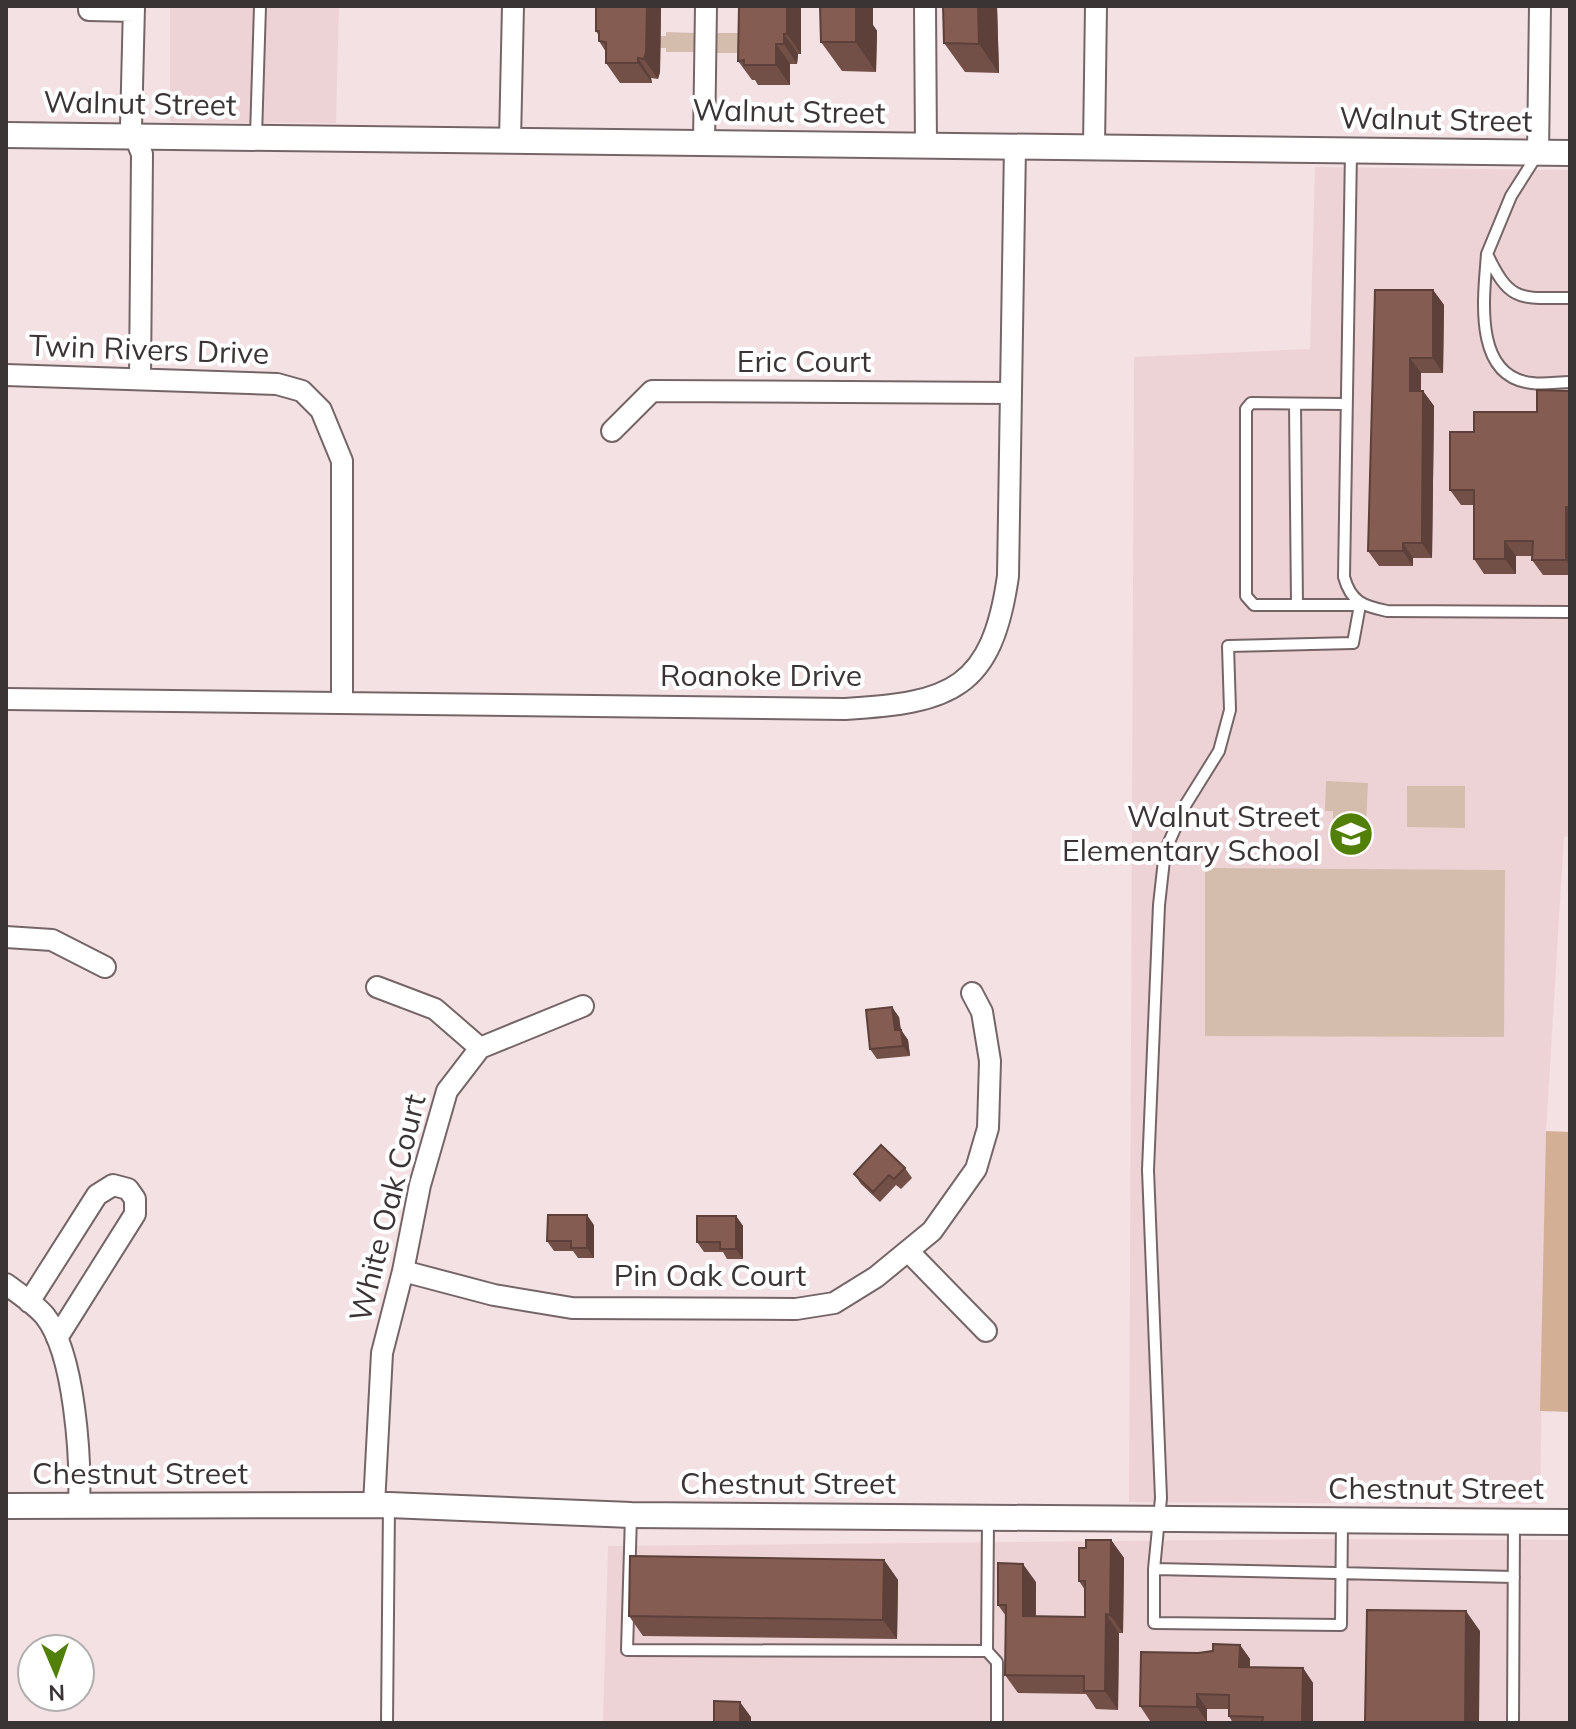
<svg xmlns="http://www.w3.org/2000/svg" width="1576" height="1729" viewBox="0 0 1576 1729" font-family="Mulish,sans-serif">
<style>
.built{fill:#eed3d6}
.green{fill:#d4bdac}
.forest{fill:#d3b095}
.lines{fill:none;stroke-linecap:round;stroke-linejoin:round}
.service-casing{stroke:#756567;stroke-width:14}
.minor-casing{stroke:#756567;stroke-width:24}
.tertiary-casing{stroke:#756567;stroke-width:28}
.service{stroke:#fff;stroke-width:10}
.minor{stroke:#fff;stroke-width:20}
.tertiary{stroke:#fff;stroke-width:24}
.wall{fill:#724f47}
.shaded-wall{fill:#5c4039}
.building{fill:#845c52;stroke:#5c4039;stroke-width:2}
.labels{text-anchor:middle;stroke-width:8;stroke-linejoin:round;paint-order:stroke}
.street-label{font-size:30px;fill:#3b3434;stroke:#fff}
.poi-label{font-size:30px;fill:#3b3434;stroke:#fff;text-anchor:end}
</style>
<rect width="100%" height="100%" fill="#f4e1e4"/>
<!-- built -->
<path class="built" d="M170,6h169l-3,117 -166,-1z
M1315,167l255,3v666l-6,1 -18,294 -6,373 -411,-2 5,-1145 176,-8z
M1318,1539l252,1v183h-967l5,-177z"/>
<!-- green -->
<path class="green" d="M666,32l29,1v19h-29v-4h-6v-12h6z
M716,33h28v20h-28z
M1326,781l42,2 -2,41 -33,-2v-11h-8z
M1407,786h58v42l-58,-1z
M1205,868l300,2 -1,167 -299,-1z"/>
<!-- forest -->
<path class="forest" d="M1546,1131l24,1v280l-30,-1z"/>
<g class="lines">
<!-- service casing -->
<g class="service-casing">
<path id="service" d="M256,136l4,-130
M1351,151l-7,426c7,25 19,29 43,34l183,1
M1487,254l24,-58 26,-41
M1570,298c-50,0 -60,5 -83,-44 -3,41 -15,123 45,129 12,2 26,-1 38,-1
M1295,404l2,201
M631,1516l-4,134 360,1
M988,1519l-1,132 10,11v61
M1342,1521l-1,104 -187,-2v-54l7,-71 -13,-328 11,-265 6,-54 21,-47 33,-53 11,-41 -2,-64 125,-3 7,-38h-106l-8,-9v-187l5,-6 95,1
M1154,1569l360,8
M387,1723l2,-218
M1513,1723l1,-200"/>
</g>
<!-- minor casing -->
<g class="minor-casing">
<path id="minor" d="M89,6v4l45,1
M134,6l-3,121 11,27 -2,225
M925,6l1,141
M510,140l3,-134
M704,142l2,-136
M1094,146l2,-140
M1538,153l2,-147
M6,375l271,9 25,7 19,19 21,51v241
M612,431l40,-40 359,2
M6,699l839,10c106,-6 147,-20 163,-133l7,-430
M6,937l46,3 53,27
M377,987l58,22 45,39
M908,1251l78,80
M403,1271l91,24 78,13 224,1 38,-6 42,-26 56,-46 44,-62 12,-41 2,-67 -8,-49 -10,-19
M6,1284c13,10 29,20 39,32 30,38 36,143 34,190
M29,1302l68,-107 16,-10 15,4 7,10v15l-78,124
M374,1505l8,-152 21,-82 17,-86 27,-94 33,-43 103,-42"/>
</g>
<!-- tertiary casing -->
<g class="tertiary-casing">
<path id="tertiary" d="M6,135l1564,18
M6,1506l383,-1 242,10 939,7"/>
</g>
<!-- service -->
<use href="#service" class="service"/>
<!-- minor -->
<use href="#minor" class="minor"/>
<!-- tertiary -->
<use href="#tertiary" class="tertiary"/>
</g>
<!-- wall -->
<path class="wall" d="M596,6h65l-1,66 -2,7 -7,-1 1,5h-32l-14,-20v-11l-7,-11v-5l-3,-5z
M801,6v48h-3l-1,10h-7v21h-32l-3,-5h-3l-14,-19z
M943,6h54l2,67 -34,-1 -21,-29z
M873,25l4,6 -1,41 -34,-1 -21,-29z
M1375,290h58l11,15 -1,68h-22v18h2l11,15 -2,152h-19v8h-34l-11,-15z
M1570,391v184h-27l-11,-15v-4h-16v18h-32l-10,-15v-54h-13l-11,-15 24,-58 63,-20z
M899,1017l2,13 7,10 2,16 -33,3 -7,-10z
M905,1168l7,10 -11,11 -5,-4 -16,17 -19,-18 -7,-10z
M736,1216l7,10v33h-16l-4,-7h-19l-7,-10z
M594,1225v33h-16l-5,-7h-19l-7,-10z
M1111,1540l13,18 -1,75h-4l-1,77 -22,-1 -10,-15 -68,-1 -13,-18 1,-59 -8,-11 38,-23v34l49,1v-27l-6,-9 7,-33z
M884,1560l14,20 -1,59 -254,-3 -14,-20z
M1240,1645l10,14v8l53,1 10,15v40h-80l-4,-7v-7h-22v13l-57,-1 -10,-15 58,-53z"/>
<!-- shaded-wall -->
<path class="shaded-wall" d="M647,6h14l-1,66 -2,7 -14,-20z
M787,6h14v48l-14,-20z
M856,6h17v19l4,6 -1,41 -20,-30z
M978,6h19l2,67 -20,-29z
M784,34l14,20 -1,10 -13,-20z
M776,44l14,20v21l-14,-20z
M638,58l13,20 1,5 -14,-20z
M1433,290l11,15 -1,68 -10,-15z
M1410,358l11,15 -1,33 -10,-15z
M1423,391l11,15 -2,152 -10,-15z
M1566,507l4,5v54l-4,-6z
M1505,541l11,15v18l-11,-15z
M1403,543l10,15v8l-10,-15z
M892,1007l7,10 3,23 -7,-10z
M901,1030l7,10 2,16 -7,-10z
M587,1215l7,10v33l-7,-10z
M736,1216l7,10v33l-7,-10z
M1111,1540l13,18 -1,75 -13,-18z
M884,1560l14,20 -1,59 -14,-19z
M1023,1564l13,18 -1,52 -12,-18z
M1466,1611l14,20 -1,92h-14z
M1106,1614l13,19 -1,77 -13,-19z
M1240,1645l10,14 -1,22 -10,-14z
M1303,1668l10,15v40h-11z
M1197,1694l10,15v13l-10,-15z
M740,1702l11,15v6h-11z"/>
<!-- building -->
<path class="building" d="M596,6h51l-1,46 -2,7 -6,-1v5h-32v-21l-7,-1v-10h-3z
M739,6h48v28h-3v10h-8v21h-32v-5l-6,1z
M820,6h36v36h-35z
M943,6h35l1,38 -35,-1z
M1375,290h58v68h-23v33h13l-1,152h-19v8h-35z
M1537,390l33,1v116h-4v53h-34l1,-19h-28v18h-31v-69h-24v-58h24v-20h63z
M892,1007l3,23h6l2,16 -33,3 -4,-39z
M881,1145l24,23 -11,11 -5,-4 -16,17 -19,-18z
M548,1215h39v33h-16v-7h-24z
M697,1216h39v33h-16v-7h-23z
M1086,1540h25l-1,75 -4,-1 -1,77h-21v-15l-79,-1 1,-70h-8v-42l25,1v52l62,1v-36h-6v-33h7z
M630,1556l254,4 -1,60 -254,-4z
M1367,1610l99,1 -1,112h-100z
M1213,1644l27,1 -1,22 64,1 -1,55h-40l1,-6 -34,-1v-21l-32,-1v13l-57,-1 1,-54 57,1 15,-2z
M714,1701l26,1v21h-26z"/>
<!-- icons -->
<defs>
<g id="school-disc" transform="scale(2.3)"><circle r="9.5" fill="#527f07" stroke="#fff"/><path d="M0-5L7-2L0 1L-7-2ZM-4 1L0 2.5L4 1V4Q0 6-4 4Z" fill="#fff"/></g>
</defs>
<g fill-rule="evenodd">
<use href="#school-disc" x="1351" y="834"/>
</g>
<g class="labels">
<!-- street labels -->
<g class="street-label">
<text transform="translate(140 104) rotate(1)" y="10">Walnut Street</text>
<text transform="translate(789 112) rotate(1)" y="10">Walnut Street</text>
<text transform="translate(1436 120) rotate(1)" y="10">Walnut Street</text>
<text transform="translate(149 350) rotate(2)" y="10">Twin Rivers Drive</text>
<text x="804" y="372">Eric Court</text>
<text x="761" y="686">Roanoke Drive</text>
<text transform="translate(388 1208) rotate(-76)" y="10">White Oak Court</text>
<text x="710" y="1286">Pin Oak Court</text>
<text x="140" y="1484">Chestnut Street</text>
<text x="788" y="1494">Chestnut Street</text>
<text x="1436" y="1499">Chestnut Street</text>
</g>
<!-- poi labels -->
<g class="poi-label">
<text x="1320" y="827">Walnut Street<tspan x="1320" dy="34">Elementary School</tspan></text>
</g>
</g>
<!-- border -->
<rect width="1576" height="1729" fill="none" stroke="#3b3434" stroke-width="16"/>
<!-- north arrow -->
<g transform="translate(56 1673) rotate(178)"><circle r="38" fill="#ffffff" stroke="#b1aeae" stroke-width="2"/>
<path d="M0-6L14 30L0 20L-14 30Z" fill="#527f07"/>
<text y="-12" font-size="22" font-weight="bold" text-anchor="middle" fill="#3b3434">N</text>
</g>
</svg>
